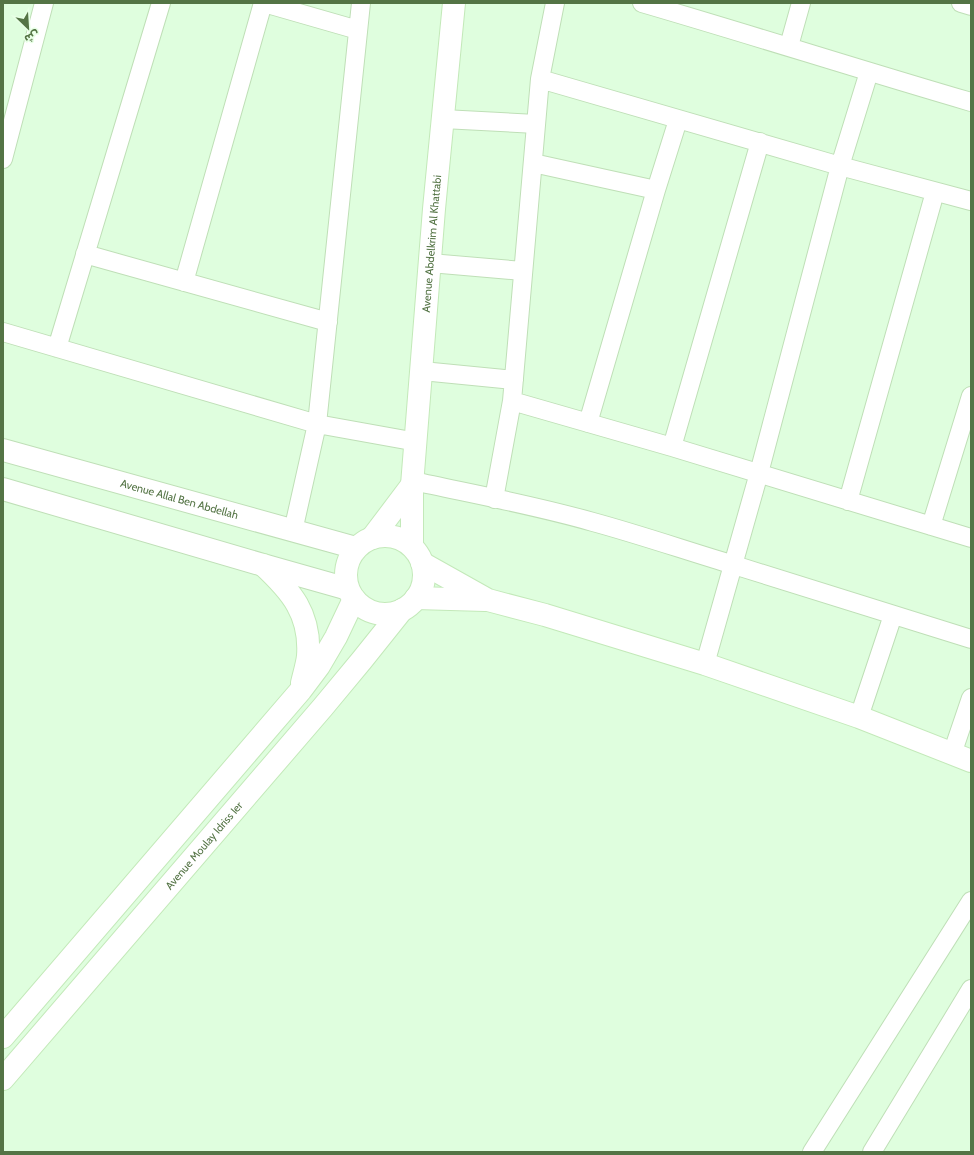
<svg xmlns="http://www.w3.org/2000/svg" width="974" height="1155" viewBox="0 0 974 1155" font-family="Cabin,'Noto Sans Arabic',sans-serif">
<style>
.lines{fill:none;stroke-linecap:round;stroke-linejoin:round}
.minor-casing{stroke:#bfdfb7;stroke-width:20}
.tertiary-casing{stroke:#bfdfb7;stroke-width:24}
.secondary-casing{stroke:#c3e9b9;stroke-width:24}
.minor{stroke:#fff;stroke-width:18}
.tertiary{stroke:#fff;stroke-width:22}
.secondary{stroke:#fff;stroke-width:22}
.labels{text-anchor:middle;stroke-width:3.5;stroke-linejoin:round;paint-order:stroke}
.street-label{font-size:11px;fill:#547445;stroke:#e7ffe5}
</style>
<rect width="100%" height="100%" fill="#dffede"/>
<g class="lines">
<!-- minor casing -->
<g class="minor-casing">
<path id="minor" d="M264,3l94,27
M642,3c110,32 219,67 329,99
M961,3l10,3
M789,46l12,-43
M540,79l300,87 131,35
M443,119l93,5
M3,159l41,-156
M533,163l123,27
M85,254l243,68
M430,263l93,8
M184,282l79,-279
M3,332l314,92 100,18
M57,348l104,-345
M422,371l92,9
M512,401l160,46 299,91
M588,423l68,-233 22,-70
M672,447l88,-305
M413,481c60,13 121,24 180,41 48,13 94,29 141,43 79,25 158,50 237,74
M494,499l18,-98 28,-322 15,-76
M848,501l87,-309
M931,526l40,-130
M293,531l24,-107 44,-421
M705,664l54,-191 81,-307 29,-94
M859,717l34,-102
M952,754l19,-56
M812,1152l159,-251
M872,1152l99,-163"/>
</g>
<!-- tertiary casing -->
<g class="tertiary-casing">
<g id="tertiary">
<path id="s1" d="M3,450l353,98"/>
<path d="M3,489l260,76 85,24"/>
</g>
</g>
<!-- secondary casing -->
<g class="secondary-casing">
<g id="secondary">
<circle cx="385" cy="575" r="39"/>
<path d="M372,538l40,-53"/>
<path id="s2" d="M412,546v-61l22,-276 20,-206"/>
<path d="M422,563l66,37 57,15 160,49 154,53 112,44"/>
<path d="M263,565c28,26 48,49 45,91 -1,9 -4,18 -6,27"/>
<path d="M416,598l69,2"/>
<path d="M3,1037l298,-347 18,-24 17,-29 18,-38"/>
<path id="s3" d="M3,1079l320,-372 39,-47 40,-50"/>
</g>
</g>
<!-- minor -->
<use href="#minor" class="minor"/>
<!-- tertiary -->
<use href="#tertiary" class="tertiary"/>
<!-- secondary -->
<use href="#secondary" class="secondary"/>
</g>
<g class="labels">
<!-- street labels -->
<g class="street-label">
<text dy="4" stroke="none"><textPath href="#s2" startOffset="303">Avenue Abdelkrim Al Khattabi</textPath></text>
<text dy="4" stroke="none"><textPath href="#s1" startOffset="183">Avenue Allal Ben Abdellah</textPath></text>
<text dy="4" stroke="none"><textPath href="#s3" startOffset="308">Avenue Moulay Idriss Ier</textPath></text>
</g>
</g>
<!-- border -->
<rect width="974" height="1155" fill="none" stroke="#547445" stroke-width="8"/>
<!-- north arrow -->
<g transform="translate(28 28) rotate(155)" stroke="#e7ffe5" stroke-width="3" paint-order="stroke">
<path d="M0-3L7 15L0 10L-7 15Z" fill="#547445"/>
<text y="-6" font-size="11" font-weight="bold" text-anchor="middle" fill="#547445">ش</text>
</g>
</svg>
